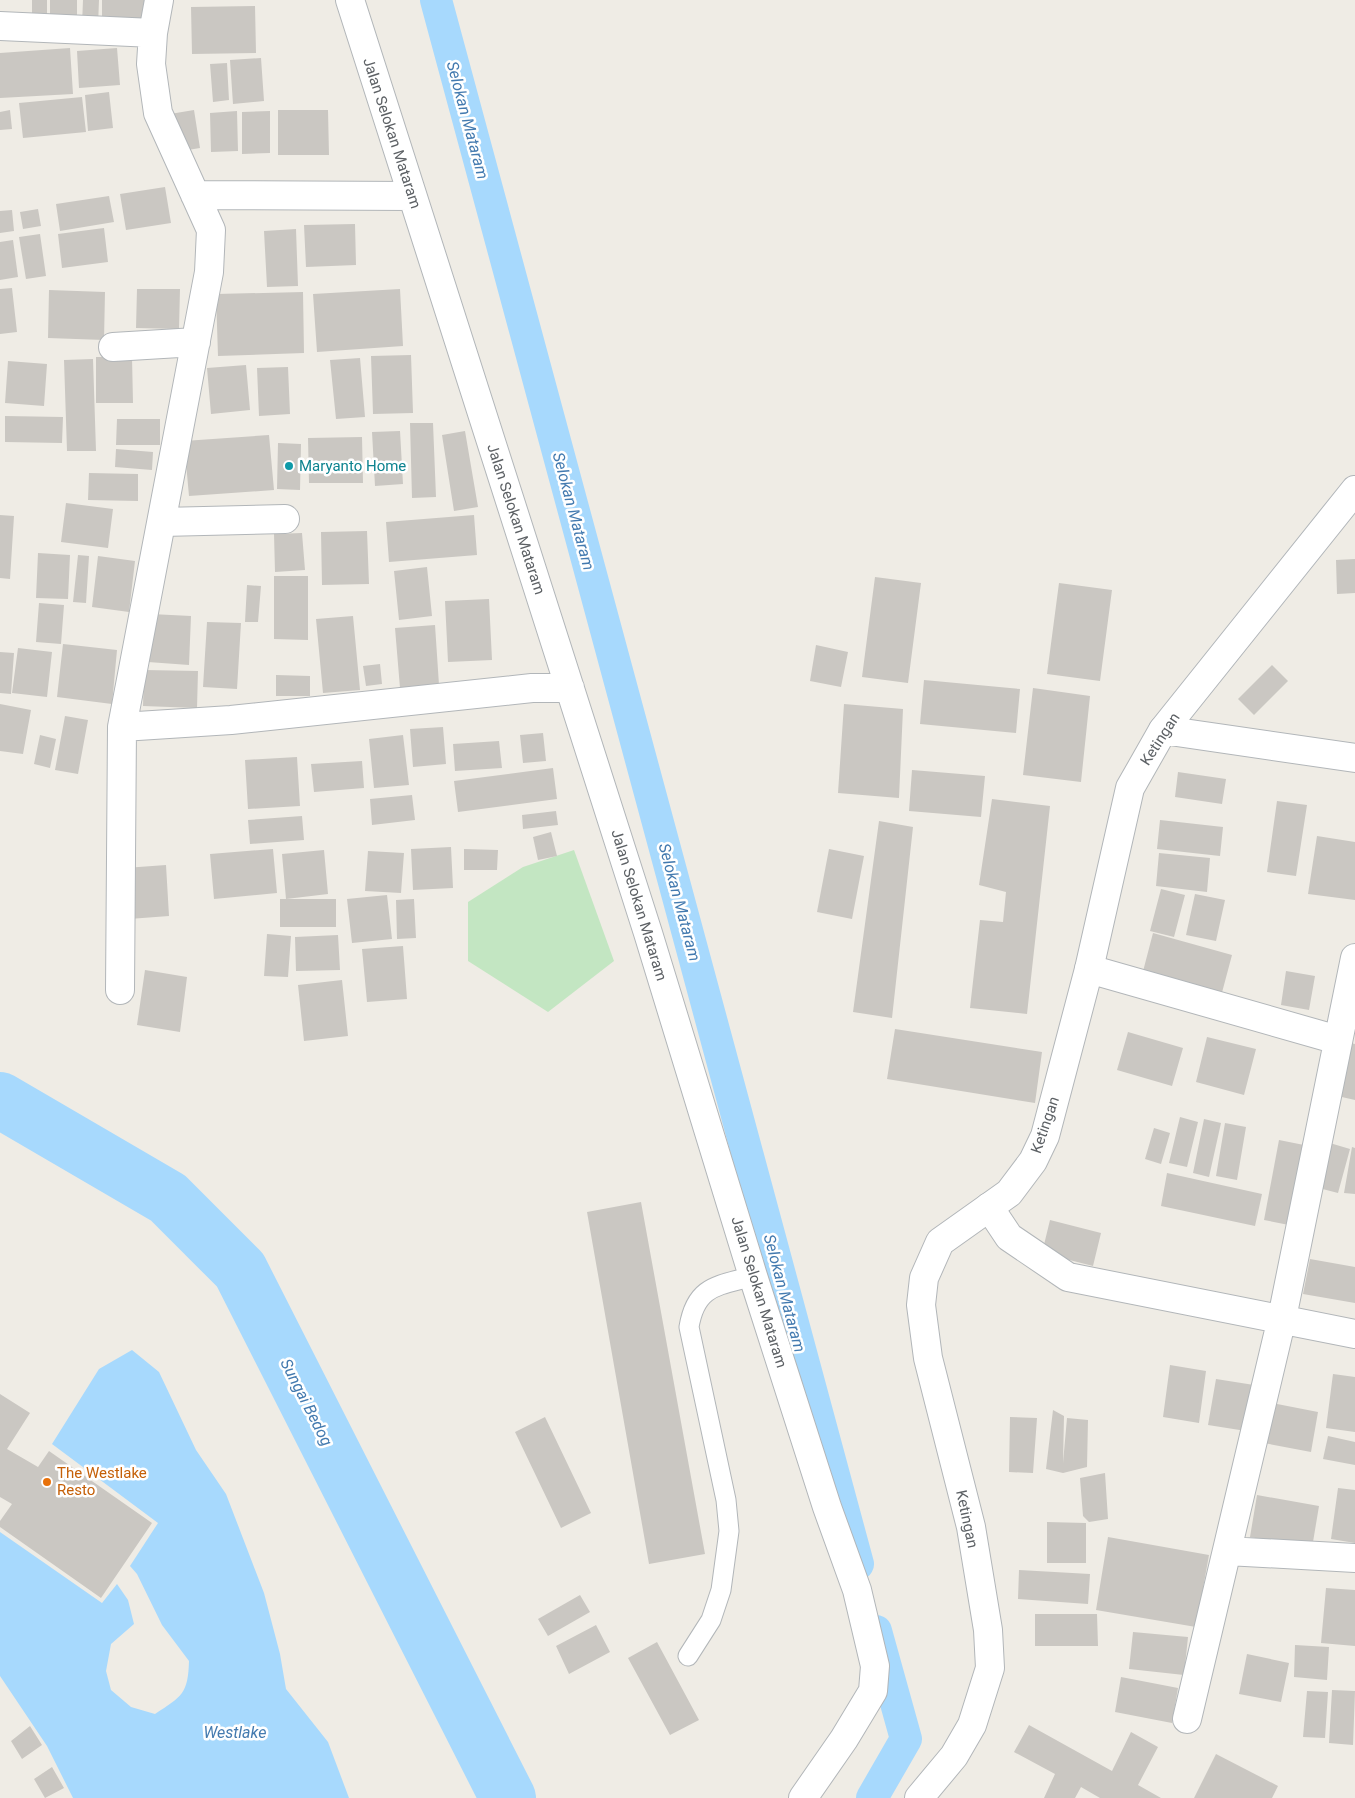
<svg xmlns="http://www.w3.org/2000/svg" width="1355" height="1798" viewBox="0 0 1355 1798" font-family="Roboto,sans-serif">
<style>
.green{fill:#c3e6c2}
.water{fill:#a7d9fd}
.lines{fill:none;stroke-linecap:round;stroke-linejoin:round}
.canal{stroke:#a7d9fd;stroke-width:32}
.river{stroke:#a7d9fd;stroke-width:56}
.building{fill:#cac7c2}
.service-casing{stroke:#b2b6b9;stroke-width:21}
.minor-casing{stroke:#b2b6b9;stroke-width:30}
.tertiary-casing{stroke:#b2b6b9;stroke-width:30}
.secondary-casing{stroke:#b1b5b9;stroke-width:30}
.service{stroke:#fff;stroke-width:19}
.minor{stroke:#fff;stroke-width:28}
.tertiary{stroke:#fff;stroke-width:28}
.secondary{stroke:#fff;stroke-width:28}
.culture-dot{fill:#0f9aa8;stroke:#fff;stroke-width:2}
.food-dot{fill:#e8710a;stroke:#fff;stroke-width:2}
.labels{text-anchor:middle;stroke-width:5;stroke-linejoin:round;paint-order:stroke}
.street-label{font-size:15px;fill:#5d6165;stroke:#fff}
.culture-label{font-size:15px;fill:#0d838f;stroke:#fff;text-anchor:start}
.food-label{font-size:15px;fill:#c56008;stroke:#fff;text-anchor:start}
.water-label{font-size:16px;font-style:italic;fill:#437aaf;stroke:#fff}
</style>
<rect width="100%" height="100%" fill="#efece5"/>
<!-- green -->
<path class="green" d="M574,850l40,111 -66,51 -80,-51v-59l55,-35z"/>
<!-- water -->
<path class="water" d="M132,1350l27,22 37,78 30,44 38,99 16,61 6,35 42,53 21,56h-276l-26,-52 -47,-70v-144l102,71 15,-19 11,16 6,24 -23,20 -5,27 5,19 20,17 24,7c27,-18 33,-20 34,-53l-27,-36 -25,-51 -7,-8 28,-43 -106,-79 47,-75z"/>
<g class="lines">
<!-- canal -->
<path class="canal" d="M436,0l422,1564
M872,1798l34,-59 -30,-108"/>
<!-- river -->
<path class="river" d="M0,1100l168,98 72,72 268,528"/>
</g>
<!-- building -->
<path class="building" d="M32,0h15v24h-15z
M50,0h27v28l-27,-1z
M83,0h16l-1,26 -16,-1z
M102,0h47v27h-47z
M255,6l1,47 -64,1 -1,-47z
M70,48l3,46 -73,4v-45z
M117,48l3,37 -41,3 -2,-37z
M261,58l3,43 -31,3 -3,-44z
M227,63l2,37 -16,2 -3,-38z
M109,92l4,36 -25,3 -3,-36z
M82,97l4,35 -63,6 -4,-35z
M10,110l2,19 -12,1v-18z
M194,110l6,38 -24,4 -6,-38z
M278,110h50l1,45h-51z
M237,111l1,40 -27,1 -1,-39z
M270,111v42l-28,1v-42z
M165,187l6,36 -45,7 -6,-36z
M109,196l5,26 -54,9 -4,-27z
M38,209l3,17 -18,3 -3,-17z
M12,210l2,21 -14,2v-22z
M355,224l1,41 -50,2 -2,-42z
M104,228l4,34 -46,6 -4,-34z
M296,229l2,57 -31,1 -3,-56z
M40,234l6,42 -20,3 -7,-42z
M13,240l5,37 -18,3v-38z
M12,288l5,44 -17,2v-45z
M137,289h43l-1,40 -43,-1z
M400,289l3,57 -86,6 -4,-58z
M49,290l56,2 -1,48 -56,-2z
M303,292l1,61 -86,3 -2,-62z
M411,355l2,58 -40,1 -2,-58z
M96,357h36l1,46h-37z
M360,358l5,59 -29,2 -6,-59z
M93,359l3,92h-29l-3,-91z
M8,361l39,3 -3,42 -39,-3z
M246,365l4,45 -39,4 -4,-46z
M288,367l2,47 -31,2 -2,-48z
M5,416l58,1 -1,26 -57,-1z
M117,419h43v26h-44z
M410,423h23l3,74 -24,1z
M400,431l3,53 -28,2 -3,-54z
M465,431l13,76 -24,4 -12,-76z
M269,435l5,55 -85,6 -5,-55z
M362,437l1,46h-54l-1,-45z
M278,443l23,1 -1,46 -23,-1z
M116,449l37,3 -1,18 -37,-3z
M89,473l49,1v27l-50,-1z
M66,503l47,6 -5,39 -47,-6z
M0,515l14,1 -4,63 -10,-1z
M474,515l3,40 -88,7 -3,-40z
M367,531l2,53 -47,1 -1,-53z
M302,533l3,37 -30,2 -1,-38z
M38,553l32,2 -2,44 -32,-1z
M78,555l11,1 -3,47 -13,-1z
M98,556l37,5 -6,51 -37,-5z
M1355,559v34l-18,1 -1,-34z
M427,567l5,49 -33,4 -5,-49z
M274,576h34v64l-34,-1z
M875,577l46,6 -13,100 -46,-6z
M1059,583l53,7 -12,91 -53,-7z
M247,585l14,1 -3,36h-13z
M489,599l3,61 -44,2 -3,-61z
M39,603l25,2 -3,39 -25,-2z
M151,614l40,2 -2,49 -41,-3z
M353,616l7,74 -37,3 -7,-74z
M207,622l34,1 -4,66 -34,-2z
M435,625l4,60 -39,3 -5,-60z
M63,644l54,6 -5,54 -55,-7z
M816,645l32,7 -7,35 -31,-6z
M18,648l34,4 -5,45 -35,-4z
M0,652l14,1 -3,41 -11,-1z
M380,664l2,20 -16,2 -3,-20z
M1272,665l16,16 -34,34 -16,-16z
M144,670l54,1 -1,37 -54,-2z
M276,675l34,1v20h-34z
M924,680l96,9 -4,44 -96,-9z
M1033,688l57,8 -9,86 -58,-7z
M0,704l31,6 -8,44 -23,-3z
M844,704l59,5 -4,89 -61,-5z
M65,716l23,4 -10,54 -23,-4z
M443,727l3,37 -33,3 -3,-38z
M543,733l3,28 -23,2 -3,-28z
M40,735l16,4 -6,29 -16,-4z
M403,735l6,50 -35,3 -5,-49z
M499,741l3,27 -47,3 -2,-27z
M297,757l3,49 -52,3 -3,-49z
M362,761l2,27 -50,4 -3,-28z
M553,768l4,31 -99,13 -4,-31z
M912,770l73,6 -4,41 -72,-6z
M1178,772l48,7 -4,25 -47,-7z
M412,795l3,25 -43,5 -2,-26z
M992,799l58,7 -23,208 -57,-6 10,-88 23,2 3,-30 -27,-7z
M1277,801l30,4 -11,71 -29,-4z
M556,811l2,14 -35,4 -1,-14z
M302,816l2,24 -54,4 -2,-24z
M1160,820l63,7 -3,29 -63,-7z
M879,821l34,6 -21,191 -39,-6z
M551,832l6,24 -19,4 -5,-23z
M1317,836l38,6v58l-47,-6z
M451,847l2,41 -40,2 -2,-41z
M273,849l4,44 -63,6 -4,-45z
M464,849l34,1 -1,20h-33z
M829,849l35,7 -12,63 -35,-7z
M324,850l4,44 -42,5 -4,-45z
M368,851l36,2 -3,40 -36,-2z
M1159,853l51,5 -3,34 -51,-6z
M166,865l3,51 -40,3 -4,-51z
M1161,889l24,6 -11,42 -24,-6z
M1195,894l30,6 -9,41 -30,-6z
M387,895l5,44 -40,4 -5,-44z
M280,899h56v28h-56z
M414,899l2,39 -19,1 -1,-39z
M1153,933l79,22 -12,45 -79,-21z
M267,934l24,2 -3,41 -24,-1z
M338,935l2,35 -44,1 -1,-34z
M403,946l4,53 -40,3 -5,-53z
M145,970l42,7 -7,55 -43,-7z
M1286,971l29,5 -6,34 -28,-5z
M342,980l6,56 -44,5 -6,-56z
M895,1029l147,23 -7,51 -148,-24z
M1128,1032l55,16 -11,38 -55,-16z
M1207,1037l49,12 -12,46 -48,-13z
M1343,1041l12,3v56l-22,-5z
M1180,1117l18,5 -11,45 -18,-4z
M1204,1119l17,4 -12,54 -16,-4z
M1225,1123l21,4 -9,53 -21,-4z
M1154,1128l16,5 -9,31 -16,-5z
M1279,1140l30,6 -15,80 -30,-6z
M1323,1141l27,8 -12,44 -27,-7z
M1352,1147l3,1v46l-11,-1z
M1167,1173l95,21 -7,32 -94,-20z
M641,1202l64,352 -56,10 -62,-352z
M1050,1220l51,13 -8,33 -51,-13z
M1310,1259l45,8v36l-52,-9z
M1170,1365l36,6 -7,52 -36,-6z
M1333,1374l22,3v55l-29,-4z
M1216,1379l38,6 -8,46 -38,-6z
M0,1394l30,19 -23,36 31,18 11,-16 103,72 -51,75 -101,-71v-6l12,-17 -12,-7z
M1272,1403l46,9 -7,40 -47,-9z
M1053,1410l11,6 -1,47 4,-45 21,2 -1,47 -24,6 -17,-4z
M545,1417l46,96 -30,15 -46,-96z
M1010,1417l27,1 -4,55 -24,-1z
M1328,1436l27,6v23l-32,-6z
M1105,1473l3,46 -19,3 -6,-6 -3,-38z
M1338,1488l17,2v53l-24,-4z
M1257,1495l62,11 -7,42 -62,-11z
M1047,1522l39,1v40h-39z
M1108,1537l101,18 -13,72 -100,-17z
M1019,1570l71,4 -2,30 -70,-5z
M1326,1588l29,2v56l-34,-3z
M580,1595l10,17 -42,24 -10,-17z
M1035,1614h62l1,32h-63z
M596,1625l14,27 -41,22 -13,-28z
M1133,1632l55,5 -4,38 -55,-6z
M657,1642l42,78 -29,15 -42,-77z
M1295,1645l34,2 -2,33 -33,-3z
M1247,1654l42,9 -8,39 -42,-8z
M1121,1677l57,11 -6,35 -57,-11z
M1332,1690l23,1 -2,54 -24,-2z
M1307,1691l21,1 -3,46 -22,-1z
M1029,1725l83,46 19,-39 27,15 -20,38 23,13h-61l-19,-11 -6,11h-31l11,-24 -41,-22z
M30,1726l12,19 -20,14 -11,-18z
M1216,1754l62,32 -6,12h-78z
M52,1767l12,21 -19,10 -11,-19z"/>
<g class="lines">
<!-- service casing -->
<g class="service-casing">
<path id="service" d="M688,1656l23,-36 10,-30 8,-59 -3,-31 -37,-173c7,-42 29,-41 64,-51"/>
</g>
<!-- minor casing -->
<g class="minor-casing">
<path id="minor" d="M350,0l298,933 105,343 74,231 30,83 18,76 -2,25 -29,48 -41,59
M0,26l153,7 -2,31 7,49 53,117 -2,42 -87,455 -2,263
M153,33l6,-33
M195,195l217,1
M113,347l83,-5
M162,522l123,-3
M122,727l109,-7 301,-32h38
M1089,969l249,71
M989,1207l20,30 59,40 287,57
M1227,1551l128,7
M1187,1719l95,-401 73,-360"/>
</g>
<!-- tertiary casing -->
<g class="tertiary-casing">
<path id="tertiary" d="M919,1798l35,-42 18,-31 18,-57 -2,-38 -17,-103 -43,-169 -7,-53 3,-27 16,-36 69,-49 24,-32 12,-25 44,-167 41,-181 33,-58 192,28"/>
</g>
<!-- secondary casing -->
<g class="secondary-casing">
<path id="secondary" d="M1163,730l192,-240"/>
</g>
<!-- service -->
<use href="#service" class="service"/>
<!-- minor -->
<use href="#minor" class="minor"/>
<!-- tertiary -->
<use href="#tertiary" class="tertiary"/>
<!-- secondary -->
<use href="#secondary" class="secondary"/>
</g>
<!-- markers -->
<circle class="culture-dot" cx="289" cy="466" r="5"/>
<circle class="food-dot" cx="47" cy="1482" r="5"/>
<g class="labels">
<!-- street labels -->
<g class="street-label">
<text transform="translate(392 133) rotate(72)" y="5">Jalan Selokan Mataram</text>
<text transform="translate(516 519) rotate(72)" y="5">Jalan Selokan Mataram</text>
<text transform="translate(1160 739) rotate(-57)" y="5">Ketingan</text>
<text transform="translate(639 905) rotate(73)" y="5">Jalan Selokan Mataram</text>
<text transform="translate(1045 1125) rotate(-71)" y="5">Ketingan</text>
<text transform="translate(759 1292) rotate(73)" y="5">Jalan Selokan Mataram</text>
<text transform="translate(967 1519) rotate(78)" y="5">Ketingan</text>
</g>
<!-- culture labels -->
<g class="culture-label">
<text x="299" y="471">Maryanto Home</text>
</g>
<!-- food labels -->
<g class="food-label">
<text x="57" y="1478">The Westlake<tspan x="57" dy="17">Resto</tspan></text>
</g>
<!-- water labels -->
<g class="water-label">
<text transform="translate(468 120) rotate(75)" y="6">Selokan Mataram</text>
<text transform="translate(574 511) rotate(75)" y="6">Selokan Mataram</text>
<text transform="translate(680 902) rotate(75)" y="6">Selokan Mataram</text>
<text transform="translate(785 1293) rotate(75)" y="6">Selokan Mataram</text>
<text transform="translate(307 1402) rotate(63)" y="6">Sungai Bedog</text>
<text x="235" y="1738">Westlake</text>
</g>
</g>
</svg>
